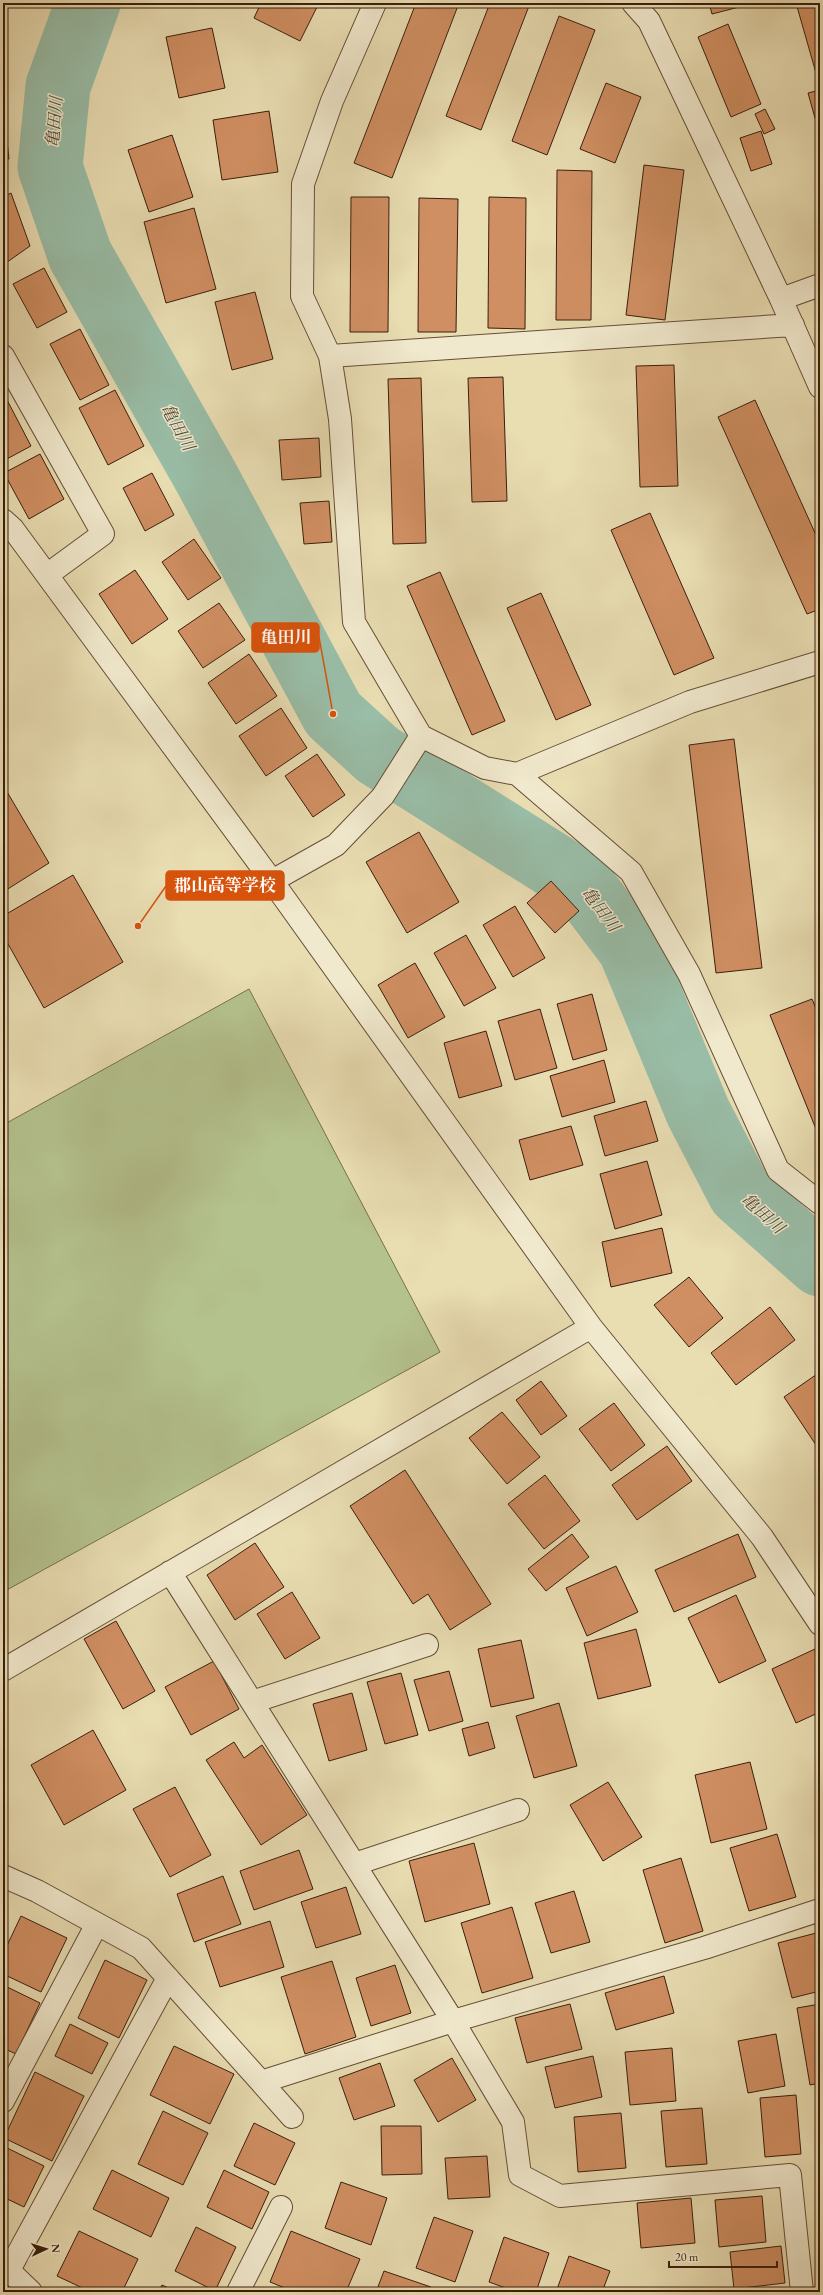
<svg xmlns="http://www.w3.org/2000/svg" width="823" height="2295" viewBox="0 0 823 2295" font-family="'EB Garamond','Noto Serif JP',serif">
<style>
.green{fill:#b4c28e;stroke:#78704e}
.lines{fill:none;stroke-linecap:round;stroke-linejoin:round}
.river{stroke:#99bda7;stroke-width:65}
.building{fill:#d08f62;stroke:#3b1e0d}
.minor-casing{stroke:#664e36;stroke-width:24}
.minor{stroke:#f1e9cd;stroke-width:22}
.labels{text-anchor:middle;stroke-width:3;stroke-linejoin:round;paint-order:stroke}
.water-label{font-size:17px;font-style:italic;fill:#574e3b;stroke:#f1e9cd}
.leader{fill:none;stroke:#d7530c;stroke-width:1.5}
.callout-dot{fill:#d7530c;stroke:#f1e9cd;stroke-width:1.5}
.callout{fill:#d7530c;stroke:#d7530c;stroke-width:1.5}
.callout-label{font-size:17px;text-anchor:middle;font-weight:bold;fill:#fff}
</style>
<rect width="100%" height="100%" fill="#e9ddb2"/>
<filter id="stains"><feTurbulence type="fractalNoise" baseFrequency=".005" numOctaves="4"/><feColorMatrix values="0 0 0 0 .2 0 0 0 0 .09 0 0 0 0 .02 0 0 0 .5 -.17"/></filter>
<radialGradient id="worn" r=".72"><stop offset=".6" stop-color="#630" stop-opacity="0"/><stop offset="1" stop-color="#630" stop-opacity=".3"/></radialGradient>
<!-- green -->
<path class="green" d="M249,989l191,363 -437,240v-467z"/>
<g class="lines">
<!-- river -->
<path class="river" d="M88,3l-30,83 -8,81 30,88 126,222 127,237 45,41 202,127 50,66 68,164 42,81 80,71"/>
</g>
<!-- building -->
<path class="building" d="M261,3h58l-19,38 -46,-23z
M416,3h43l-67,175 -38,-15z
M490,3h30l9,3 -48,124 -35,-14z
M709,3h34v3l-31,8z
M796,3h24v77h-2z
M559,16l36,14 -48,125 -35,-14z
M728,24l33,80 -30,13 -33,-80z
M212,28l13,60 -46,10 -13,-61z
M606,83l35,14 -26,66 -35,-14z
M820,90v46l-12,-43z
M3,107l6,52h-6z
M765,109l10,20 -11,5 -9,-20z
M269,111l9,61 -56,8 -9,-60z
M761,131l11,33 -21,7 -11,-33z
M172,135l21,62 -44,15 -21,-62z
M644,165l40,5 -19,150 -39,-5z
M557,170l35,1 -1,149h-35z
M11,193l19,53 -27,19v-68z
M351,197h38l-1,135h-38z
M489,197l37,1 -1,131 -37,-1z
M419,198l39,1 -2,133h-38z
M194,208l22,81 -50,14 -22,-81z
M44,268l23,44 -30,16 -24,-44z
M255,292l18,67 -41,11 -17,-68z
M80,329l29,56 -29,15 -30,-56z
M674,365l4,121 -38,1 -4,-121z
M503,377l4,124 -35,1 -4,-124z
M421,378l5,165 -33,1 -5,-165z
M115,390l29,56 -36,19 -29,-57z
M6,398l25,48 -28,15v-61z
M755,400l65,144v65l-13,5 -89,-197z
M319,438l2,39 -39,3 -3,-40z
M40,454l24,45 -35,20 -25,-46z
M152,473l22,42 -29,16 -22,-43z
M329,501l3,41 -28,2 -4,-41z
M650,513l64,145 -40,17 -63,-145z
M194,539l27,39 -33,22 -26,-38z
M135,570l33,49 -36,25 -33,-50z
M440,572l65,149 -33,14 -65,-149z
M541,593l50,112 -35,15 -49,-112z
M219,603l26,37 -42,28 -25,-37z
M249,654l28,42 -41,28 -28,-41z
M281,708l26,40 -41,28 -27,-40z
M734,739l28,229 -46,5 -27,-228z
M317,754l28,41 -32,22 -28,-41z
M3,785l46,78 -46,29z
M419,832l40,70 -52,31 -41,-71z
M73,875l50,87 -79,46 -41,-73v-19z
M551,881l28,30 -24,22 -28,-30z
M515,906l30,52 -32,19 -30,-52z
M466,935l30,53 -32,18 -30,-53z
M415,963l30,54 -37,21 -30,-53z
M592,994l15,56 -34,10 -16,-56z
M812,999l8,19v121l-50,-124z
M540,1009l17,59 -42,12 -17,-59z
M486,1031l16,55 -43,12 -15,-55z
M604,1060l11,42 -53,15 -12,-41z
M646,1101l12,40 -53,15 -11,-40z
M571,1126l12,39 -53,15 -11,-40z
M647,1161l15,54 -47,14 -15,-55z
M662,1228l10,45 -61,14 -9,-45z
M689,1277l34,41 -34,29 -35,-42z
M770,1307l25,33 -59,45 -25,-32z
M820,1372v79l-36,-54z
M541,1381l26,35 -26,19 -25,-35z
M614,1403l31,42 -34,26 -32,-42z
M502,1412l38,45 -33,27 -38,-46z
M667,1446l25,35 -55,39 -25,-35z
M405,1470l86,134 -41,26 -22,-36 -15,10 -63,-98z
M545,1475l35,46 -36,28 -36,-45z
M572,1534l17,23 -43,34 -18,-22z
M738,1534l18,43 -82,35 -19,-42z
M255,1543l29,44 -49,33 -28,-45z
M616,1566l22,46 -51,24 -21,-48z
M292,1592l28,46 -35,21 -28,-45z
M736,1595l30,66 -47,22 -31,-65z
M116,1621l39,70 -32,18 -39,-70z
M636,1629l15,57 -53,13 -14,-56z
M521,1640l13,58 -43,9 -13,-58z
M815,1649l5,10v53l-24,11 -24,-54z
M214,1661l25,48 -48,26 -26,-48z
M449,1671l14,50 -34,10 -15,-51z
M401,1673l17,62 -33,9 -18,-62z
M352,1693l15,57 -38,11 -16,-57z
M559,1703l18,63 -43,12 -18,-62z
M488,1722l7,26 -26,8 -7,-27z
M93,1730l33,60 -62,35 -33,-60z
M234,1742l10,16 18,-13 45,70 -46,30 -55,-85z
M750,1762l17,67 -56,14 -16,-68z
M608,1782l34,55 -39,24 -33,-56z
M175,1787l36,68 -41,22 -37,-68z
M777,1834l19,63 -47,14 -19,-63z
M474,1843l16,61 -65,18 -16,-61z
M299,1850l14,39 -59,21 -14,-39z
M681,1858l22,73 -38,12 -22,-73z
M223,1876l18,48 -47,18 -17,-48z
M346,1887l15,47 -45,14 -15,-46z
M574,1891l16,51 -39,11 -16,-50z
M512,1907l21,71 -51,15 -21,-70z
M21,1916l46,22 -26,54 -38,-18v-20z
M270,1921l14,46 -64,20 -15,-45z
M820,1932v59l-28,7 -14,-55z
M105,1960l42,20 -28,58 -41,-20z
M332,1961l24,76 -51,17 -24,-77z
M395,1965l16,48 -40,13 -15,-48z
M664,1976l10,37 -58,17 -11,-37z
M3,1985l37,18 -24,51 -13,-6z
M570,2004l12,45 -55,14 -12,-45z
M820,2004v79l-10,2 -13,-77z
M70,2024l38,19 -16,31 -37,-18z
M776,2034l9,52 -37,7 -10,-52z
M174,2046l60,28 -24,50 -60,-29z
M672,2048l4,53 -46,4 -5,-53z
M593,2056l9,41 -47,11 -10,-41z
M452,2058l24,42 -38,22 -24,-42z
M380,2063l15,43 -41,14 -15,-42z
M35,2072l49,24 -32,65 -48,-23z
M796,2095l5,59 -36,3 -5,-59z
M702,2108l5,56 -41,3 -5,-56z
M163,2111l45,22 -25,52 -45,-21z
M621,2113l5,55 -48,4 -4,-55z
M254,2123l41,20 -20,42 -41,-19z
M381,2126h40l1,48 -40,1z
M3,2146l41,20 -20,41 -21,-10z
M487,2156l3,41 -42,2 -3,-41z
M112,2170l57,28 -18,39 -58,-28z
M224,2170l45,22 -17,37 -45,-22z
M341,2182l46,16 -16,47 -46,-17z
M762,2196l4,46 -47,5 -4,-47z
M691,2198l4,45 -54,5 -4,-45z
M434,2217l39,14 -18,51 -39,-14z
M196,2227l40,20 -21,44 -40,-20z
M79,2231l59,28 -16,33h-31l-34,-16z
M291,2231l69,28 -14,33h-51l-25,-10z
M504,2237l45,16 -13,39h-19l-28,-10z
M781,2246l4,37 -51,6 -4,-37z
M569,2256l41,15 -8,21h-46z
M384,2271l47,16 -1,5h-54z
M3,2282l7,4 -4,6h-3z
M162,2285l15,7h-19z"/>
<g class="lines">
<!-- minor casing -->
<g class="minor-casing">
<path id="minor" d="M375,3l-43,98 -29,83 -1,112 28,60 10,63 14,203 67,114 64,32 32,6 173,-72 130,-40
M633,3l16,18 132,278 39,88
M781,299l39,-14
M3,356l100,178 -56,41
M330,356l463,-31
M3,520l10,9 259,352 319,446 171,210 58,87
M517,774l114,98 58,102 89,196 42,33
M272,881l64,-36 47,-49 38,-60
M170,1572l283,449 60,101 7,53 40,21 230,-21 12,117
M3,1670l588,-343
M252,1702l175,-57
M355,1864l163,-54
M3,1876l34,15 104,57 120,134 192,-61 251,-73 116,-38
M261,2082l31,35
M3,2101l94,-177
M3,2265l28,27
M9,2270l159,-292
M238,2292l43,-85"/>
</g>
<!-- minor -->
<use href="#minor" class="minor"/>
</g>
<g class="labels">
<!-- water labels -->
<g class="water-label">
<text transform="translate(54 122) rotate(-85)" y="6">亀田川</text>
<text transform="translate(178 427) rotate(61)" y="6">亀田川</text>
<text transform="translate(601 909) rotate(53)" y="6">亀田川</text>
<text transform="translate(763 1213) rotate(42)" y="6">亀田川</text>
</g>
</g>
<!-- callouts -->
<path class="leader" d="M333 714L319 637M138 926L166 886"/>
<g class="callout-dot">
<circle cx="333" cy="714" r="4"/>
<circle cx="138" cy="926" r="4"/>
</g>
<g class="callout">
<rect x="252" y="623" width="67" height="29" rx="4"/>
<rect x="166" y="871" width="118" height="29" rx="4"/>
</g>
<g class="callout-label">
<text x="286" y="643">亀田川</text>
<text x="225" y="891">郡山高等学校</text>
</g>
<!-- margin -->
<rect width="823" height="2295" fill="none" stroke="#e9ddb2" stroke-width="16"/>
<rect x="4" y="4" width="815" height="2287" fill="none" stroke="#3b1e0d" stroke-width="2"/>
<rect x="8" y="8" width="807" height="2279" fill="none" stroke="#3b1e0d"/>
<!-- north arrow -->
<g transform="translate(46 2249) rotate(86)" stroke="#f1e9cd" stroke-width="3" paint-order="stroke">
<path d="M0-3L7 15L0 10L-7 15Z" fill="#3b1e0d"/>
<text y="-6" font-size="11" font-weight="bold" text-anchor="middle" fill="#3b1e0d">N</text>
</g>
<!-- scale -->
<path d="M669 2261v6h108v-6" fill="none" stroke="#3b1e0d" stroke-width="2"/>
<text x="675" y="2261" font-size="12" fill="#3b1e0d" stroke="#f1e9cd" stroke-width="3" paint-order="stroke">20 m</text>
<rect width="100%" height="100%" filter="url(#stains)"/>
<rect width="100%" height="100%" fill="url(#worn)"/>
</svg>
